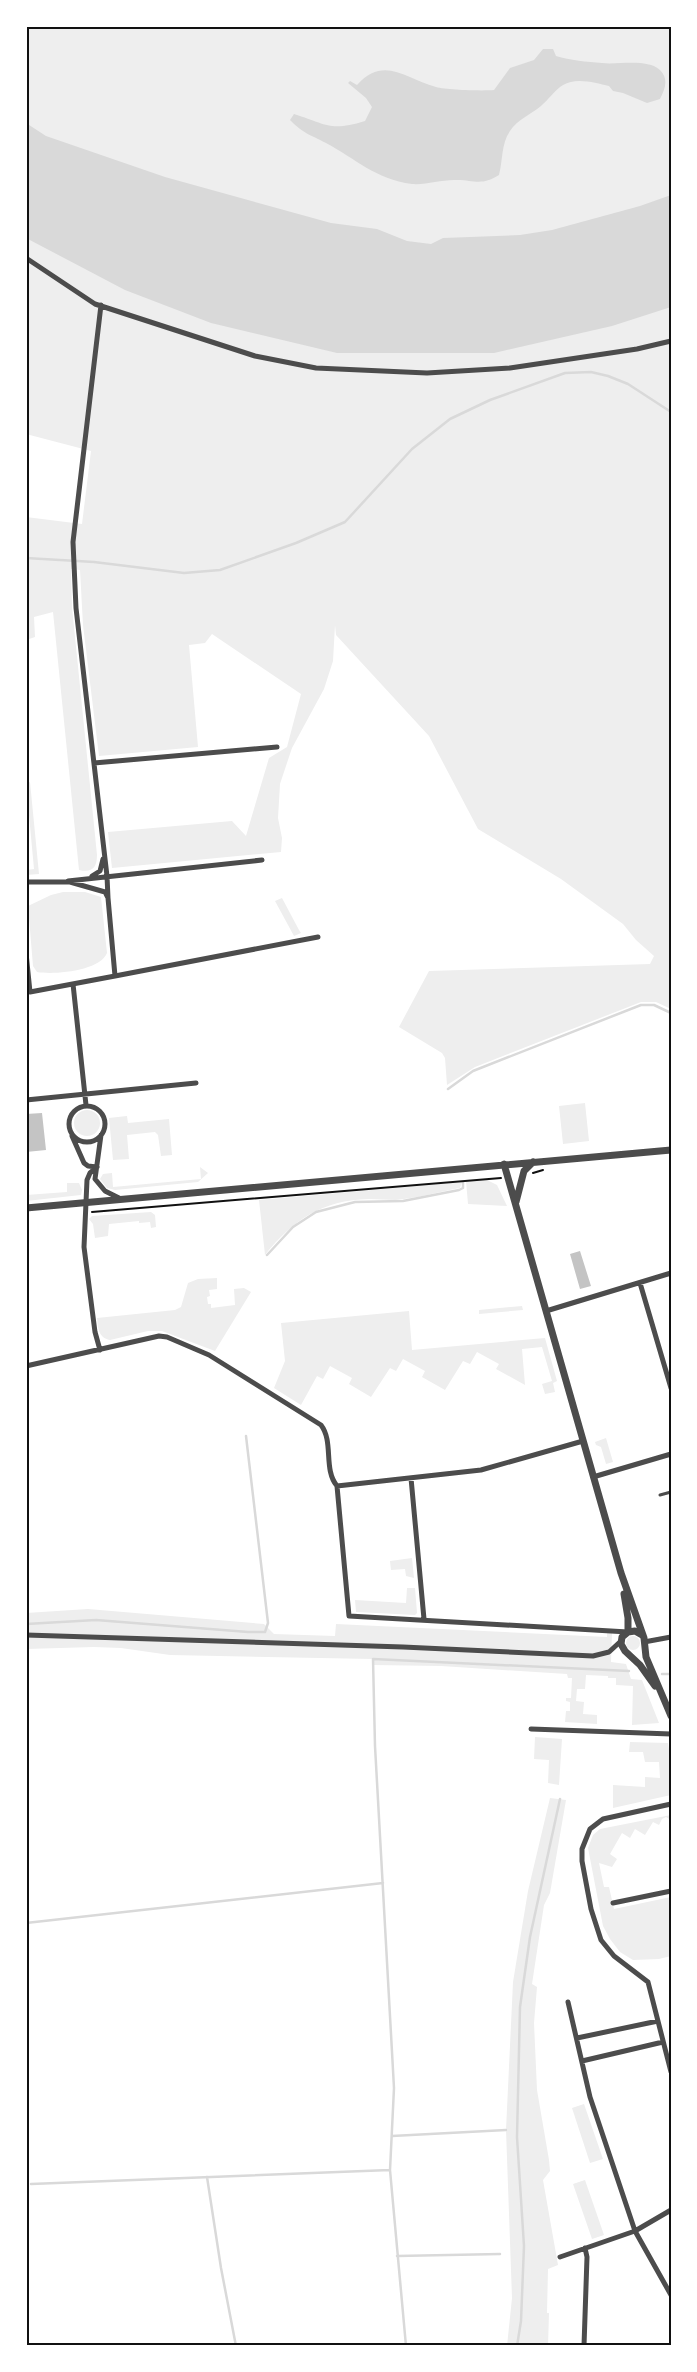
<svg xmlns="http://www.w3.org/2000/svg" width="697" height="2372" viewBox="0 0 697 2372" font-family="'Titillium Web',sans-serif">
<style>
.green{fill:#eee}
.water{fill:#d9d9d9}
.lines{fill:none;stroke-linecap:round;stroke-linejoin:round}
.stream{stroke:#d9d9d9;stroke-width:2.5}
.building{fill:#c4c4c4}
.path{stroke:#111;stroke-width:2}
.service{stroke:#4c4c4c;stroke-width:3}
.minor{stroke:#4c4c4c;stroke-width:5}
.tertiary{stroke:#4c4c4c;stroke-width:7}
.neatline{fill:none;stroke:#111;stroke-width:2}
</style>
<rect width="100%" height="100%" fill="#fff"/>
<!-- green -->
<path class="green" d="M26,26h645v983l-15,-7h-15l-166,65 -28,18 -2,-27 -3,-5 -43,-26 30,-56 221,-7 4,-8 -18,-16 -13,-16 -62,-45 -83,-50 -49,-93 -93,-101 -1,-10 -2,36 -9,28 -32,59 -12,36 -2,34 4,20 -1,14 -169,16 -4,-36 124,-11 14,15 23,-78 18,-11 14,-53 -89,-60 -7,9 -16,2 9,102 -99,9 -16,-131 -3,-55 -9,-1 1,38 25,248c0,13 -5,18 -18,15l-26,-258 -19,5 1,20 -9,3v-123l56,7 9,-73 -65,-17z
M30,782l9,92 -13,1v-5l8,-1 -8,-86z
M63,892h22l16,5 6,56c-7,18 -53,22 -70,19l-4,-6 -5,-60 23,-11z
M282,898l17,32 2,3 -7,3 -19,-35z
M585,1103l4,38 -26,3 -4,-38z
M74 1123a13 13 0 1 1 26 0a13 13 0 1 1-26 0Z
M127,1116l1,7 41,-4 3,36 -11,1 -3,-21 -3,-3 -28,3 2,24 -16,1 -4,-42z
M200,1167l8,6 -10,9 -83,8 -8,-2 -7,-9 3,-5 9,-1 1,14 88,-8z
M487,1180l10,5 10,21 -39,-2 -2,-23z
M462,1182l-2,6c-21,4 -43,10 -64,12 -9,0 -18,-1 -27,-1 -47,1 -76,21 -104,56l-6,-55z
M67,1183h12l3,7 -1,5 -55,6v-6l41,-3z
M151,1212l4,3 1,12 -5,1 -1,-6 -11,1v-2l-30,3 -1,12 -13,2 -2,-14 -4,-5 3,-3z
M217,1278v11l-8,1 1,6 -3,1 1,7h3v4l24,-3 -1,-16 10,-1 7,4 -36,59 -53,-20h-14l-38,9c-12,-2 -12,-13 -13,-22l78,-8 6,-3 7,-24 10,-4z
M522,1306l1,4 -44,4v-4z
M409,1311l3,39 133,-12 12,43 -4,2 2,9 -10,2 -3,-10 10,-3 -10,-34 -20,2 3,36 -29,-16 3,-5 -22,-12 -7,12 -7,-3 -18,29 -23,-13 3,-6 -22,-12 -7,12 -6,-3 -19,29 -22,-13 3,-6 -22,-12 -7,13 -6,-3 -16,29 -27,-17 11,-27 -4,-38z
M606,1438l7,24 -7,2 -5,-17 -5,-2 -1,-3z
M412,1558l2,20 -8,-2 -1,-7 -14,1 -1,-9z
M407,1588h8l2,25 -2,2 -59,-3 -1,-12 51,3z
M88,1609l176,15 10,10 61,2 1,-12 271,13v-4h5l-1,29 15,2 5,15 11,1 17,43 -27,2 1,-39 -17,-1v-7h-8v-2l-22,-1 -1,14h-8l-1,12 8,1 -1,12 14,1v9l-32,-2 1,-11h4v-9l-4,-1v-3h5l1,-20h-4l-1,-4 -126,-8 -68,-1v-6l-203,-4 -49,-7 -27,-1 -68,2v-36z
M626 1643a7 7 0 1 1 14 0a7 7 0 1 1-14 0Z
M535,1737l27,2 -3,46 -11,-2 1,-23 -15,-1z
M630,1742l38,1 3,18v34l-58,13v-23l32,2v-10l15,1 -1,-16h-14l-2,-10h-14z
M550,1798l16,2 -16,93 -6,12 -12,79 5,3 -3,36 3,67 12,70 1,11 -7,9 15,85 -10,4 -1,44h2l-1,33h-41l5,-48 -6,-168 7,-148 15,-91z
M671,1815v5l-5,-3 -4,2 -3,6 -6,-3 -8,13 -10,-6 -5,9 -8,-5 -12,21 7,5 -5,8 -13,-4 5,24h5l5,22 57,-12v59l-12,3 -26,1 -13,-8 -10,-13 -7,-13 -15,-78 5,-13 7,-6z
M584,2104l19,55 -13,4 -18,-55z
M585,2180l19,55 -12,4 -19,-55z"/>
<!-- water -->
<path class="water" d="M543,49h10l3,7c14,4 31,6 46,7 16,2 45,-5 58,7 9,9 5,19 0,29l-13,4 -24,-10 -10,-2 -4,-5c-13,-3 -33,-9 -46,-1 -8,5 -15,15 -22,21 -11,9 -23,13 -31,25 -9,13 -7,29 -11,44 -19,12 -26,4 -45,5 -14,0 -28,5 -42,4 -37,-5 -56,-25 -86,-41 -17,-9 -22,-9 -36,-23l4,-6c32,10 36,18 71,7l7,-14 -6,-9 -18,-15 2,-2 7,4c27,-30 49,-6 79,2 11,3 46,4 58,3l16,-22 24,-8z
M26,123l20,13 119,41 166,46 46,6 30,12 24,3 12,-6 77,-3 32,-5 88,-24 31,-11v112l-59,19 -118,27h-157l-126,-30 -86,-33 -99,-52z"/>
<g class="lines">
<!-- stream -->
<path class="stream" d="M26,558l68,4 90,11 36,-3 76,-27 49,-21 67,-73 38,-30 40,-19 75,-27 26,-1 17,4 20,8 43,28
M448,1089l25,-18 168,-66h13l17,8
M267,1255l26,-28 23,-15 39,-10 48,-1 56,-11 4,-2v-6
M26,1624l70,-4 152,12h17l3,-9 -22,-187
M662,1674h9
M26,1923l357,-40
M392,2136l114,-6
M207,2177l14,91 15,78
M31,2184l359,-14
M397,2256l103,-2
M406,2346l-16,-176 4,-82 -19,-342 -2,-87 256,12
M517,2346l4,-25 3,-75 -7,-109 3,-130 10,-70 30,-138"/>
</g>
<!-- building -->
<path class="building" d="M42,1113l4,37 -20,2v-38z
M580,1251l11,35 -11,3 -10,-35z"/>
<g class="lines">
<!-- path -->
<path class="path" d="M533,1173l10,-3
M92,1212l409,-34"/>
<!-- service -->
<path class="service" d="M660,1495l11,-3"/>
<!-- minor -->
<path class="minor" d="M26,258l69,46 160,52 61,12 111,5 83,-5 127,-19 34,-8
M101,305l-28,237 3,66 31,268 1,22
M94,763l183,-16
M92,876l8,-5 3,-12
M68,881l194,-21
M26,882h44l35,10 3,6 7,78 -85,16 -4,-39
M115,976l203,-39
M73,984l13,121
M26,1100l170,-17
M69 1124a18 18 0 1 1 36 0a18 18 0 1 1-36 0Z
M101,1135l-6,44 10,12 14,7
M72,1136l12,27 4,3 9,1
M97,1167l-7,6 -3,7 -3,67 11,85 5,18
M640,1283l31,105
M546,1311l125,-38
M26,1366l133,-30 8,1 42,18 112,70c13,17 2,44 16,61l12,130 279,16
M593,1477l78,-23
M411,1478l13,141
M337,1486l144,-16 102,-29
M26,1635l377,12 190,9 16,-4 12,-11
M644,1642l27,-5
M531,1729l140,5
M671,1804l-68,15 -13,10 -8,20v12l9,48 10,31 13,16 34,26 23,90
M613,1903l58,-12
M568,2002l22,95 45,134 36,64
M577,2038l81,-17
M582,2061l81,-19
M560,2257l75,-26 36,-21
M584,2346l3,-89 -2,-9"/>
<!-- tertiary -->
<path class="tertiary" d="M504,1164l117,409 23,65 2,19 25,59
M516,1202l8,-31 9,-9
M26,1208l645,-58
M624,1594l4,24v14
M642,1635l-7,-4 -7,1 -6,5 -1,7 4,7 15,14 15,21"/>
</g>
<!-- border -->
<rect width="697" height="2372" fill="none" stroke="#ffffff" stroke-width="55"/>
<rect x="28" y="28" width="642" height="2316" class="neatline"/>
</svg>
